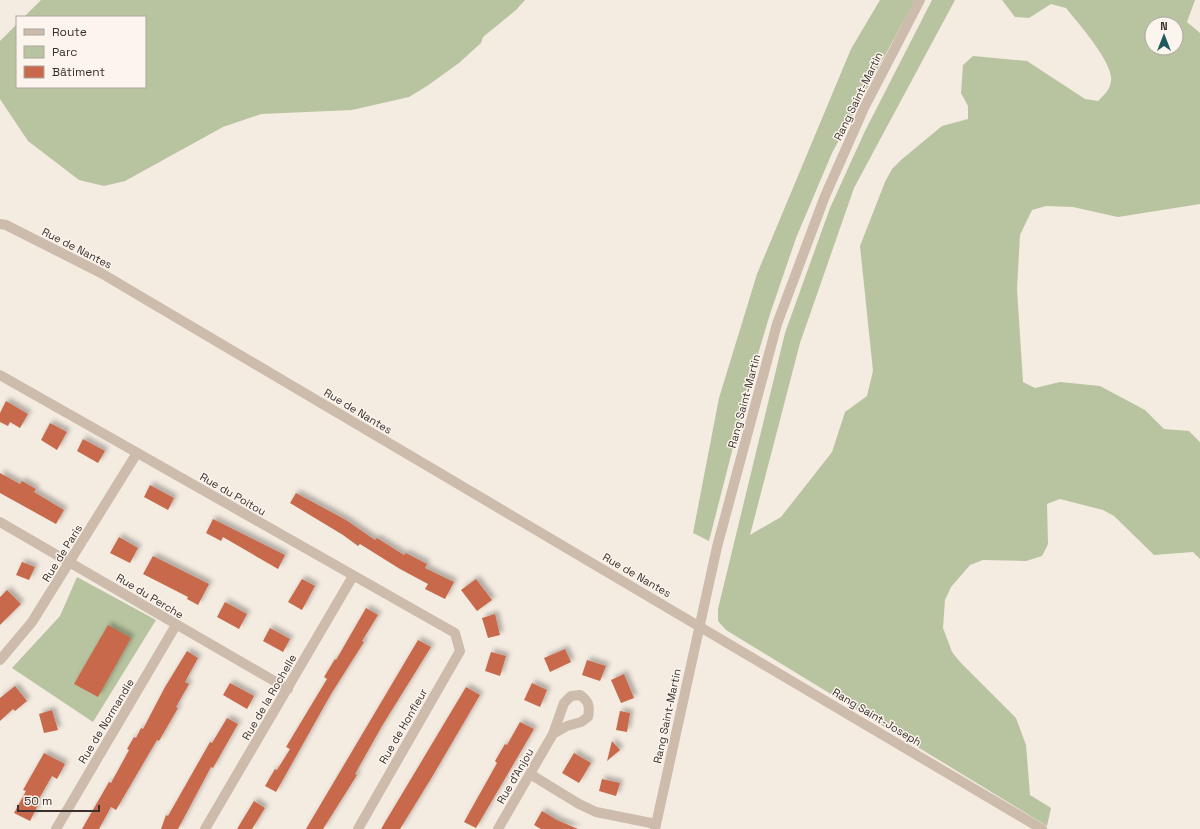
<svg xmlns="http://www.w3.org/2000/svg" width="1200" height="829" viewBox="0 0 1200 829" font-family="'Space Grotesk',sans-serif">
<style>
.green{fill:#b8c4a0;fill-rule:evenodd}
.building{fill:#c8694b;filter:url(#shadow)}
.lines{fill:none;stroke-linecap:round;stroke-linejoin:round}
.minor{stroke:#cdbbac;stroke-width:10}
.tertiary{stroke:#cdbbac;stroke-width:10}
.labels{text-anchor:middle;stroke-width:3;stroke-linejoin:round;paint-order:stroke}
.street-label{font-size:11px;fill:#3b302b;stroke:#fbf5ee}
</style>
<defs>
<filter id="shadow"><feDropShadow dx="3.5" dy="-3.5" stdDeviation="2" flood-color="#0004"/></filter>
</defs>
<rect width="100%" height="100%" fill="#f4ebe1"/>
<!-- green -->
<path class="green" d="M41,0h484l-9,10 -33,27 -2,6 -22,20 -32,23 -18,11 -57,13 -91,4 -38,13 -98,54 -21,5 -25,-6 -51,-39 -28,-42v-58l17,-17v63h128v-70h-121z
M880,0h35l-83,153 -36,85 -26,76 -20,67 -41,160 -16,-8 26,-135 38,-124 94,-225z
M932,0h23l-101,188 -54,155 -50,192 31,-18 51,-65 13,-40 22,-16 6,-25 -13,-125 25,-64 7,-13 9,-9 41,-34 26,-7v-13l-7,-13 2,-28 10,-9 54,5 58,38 13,2c6,-6 12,-11 13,-20 3,-18 -34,-59 -45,-73l-15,-4 -22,14 -14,-1 -13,-17h193l-8,22 13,11v171l-82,13 -45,-10 -27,-1 -14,4 -12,25 -3,54 6,93 12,6 25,-6 40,4 45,24 19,19 25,2 11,11v117l-7,-7 -39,3 -40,-39 -11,-6 -43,-11 -13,5 1,40 -6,12 -16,5 -43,-1 -13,5 -19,22 -6,13 -2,28 9,24 8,10 56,56 10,27 4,50 21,13 -4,18 -321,-196 -8,-9v-12l67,-276 45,-125 35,-77zM1152,24h24v24h-24z
M77,577l79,43 -63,102 -81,-54 48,-52z"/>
<!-- building -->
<path class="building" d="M6,401l22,13 -8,14 -10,-6 -2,4 -8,-4v-9z
M50,423l17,9 -10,18 -16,-10z
M83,439l22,12 -7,12 -21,-12z
M0,473l20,11 2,-3 14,8 -2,3 30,18 -8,14 -56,-31z
M150,485l24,13 -6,12 -24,-13z
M296,493l50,27 29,20 2,-2 27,17 2,-2 21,11 -2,4 29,14 -9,17 -20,-10 3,-5 -28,-15 -40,-25 -2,2 -15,-11 -53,-32z
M213,519l72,36 -7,14 -55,-32 -2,4 -15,-8z
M119,537l19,11 -8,15 -20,-10z
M153,556l56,28 -11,21 -11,-6 1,-2 -45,-23z
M22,562l13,5 -6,13 -13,-5z
M302,579l13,7 -13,24 -14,-8z
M476,579l16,21 -15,11 -16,-21z
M7,590l14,14 -21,21v-28z
M225,602l22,12 -8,15 -22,-12z
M366,608l12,7 -16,26 2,1 -33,52 -55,98 -11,-6 10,-17 2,1 13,-21 -4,-2 41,-68 -3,-2 11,-18 1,1z
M495,614l5,21 -12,3 -6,-20z
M108,625l23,13 -33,59 -24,-13z
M270,628l20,11 -7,13 -20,-11z
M418,640l13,7 -49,79 -27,48 2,1 -34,54h-17z
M565,649l6,13 -21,10 -6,-14z
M187,651l11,7 -13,24 4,2 -13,23 2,1 -19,33 -2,-1 -41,70 -5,-3 -12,22h-17l27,-47 2,1 18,-33 -2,-1 7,-12 2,1 5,-10 2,1 22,-42z
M491,652l15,4 -6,20 -15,-5z
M587,660l19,6 -6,15 -18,-6z
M624,674l10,24 -13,5 -10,-23z
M230,683l24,13 -7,13 -24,-14z
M532,683l15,7 -7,17 -16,-7z
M15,686l12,15 -12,10 -2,-2 -13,12v-23z
M466,687l14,8 -48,82 -32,52h-19z
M52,710l6,20 -14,3 -5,-19z
M620,711l10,2 -3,19 -11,-2z
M227,718l11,6 -25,44 -2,-1 -33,62h-17l5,-14 2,1 42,-74 2,1z
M520,722l14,7 -58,99 -12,-6 33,-59 -2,-2 10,-17 2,1z
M612,741l8,9 -13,11z
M44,753l21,11 -8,15 -5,-3 -16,28 2,1 -8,16 -16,-8 12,-22 -3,-1z
M574,753l17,10 -12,20 -17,-10z
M602,779l18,4 -4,13 -17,-5z
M254,801l11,7 -13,21h-15z
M542,811l15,9 21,9h-37l-7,-4z"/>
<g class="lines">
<!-- minor -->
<path class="minor" d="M0,224l6,1 95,48 941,556
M0,375l455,258 5,18 -102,178
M0,522l288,167
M0,660l32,-38 105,-169
M580,695c9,6 10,12 8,22l-7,5 -14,4 -14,8 11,-31 7,-7z
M530,774l49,30 17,8 60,12
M56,829l120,-204
M205,829l148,-253
M498,829l55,-95"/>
<!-- tertiary -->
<path class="tertiary" d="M655,829l62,-282 60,-223 48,-128 39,-88 56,-108"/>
</g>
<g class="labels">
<!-- street labels -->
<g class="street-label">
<text transform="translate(858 96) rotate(-64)" y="4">Rang Saint-Martin</text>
<text transform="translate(77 248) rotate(27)" y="4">Rue de Nantes</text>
<text transform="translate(744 401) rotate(-75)" y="4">Rang Saint-Martin</text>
<text transform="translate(358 411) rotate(31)" y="4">Rue de Nantes</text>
<text transform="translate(233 494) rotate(30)" y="4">Rue du Poitou</text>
<text transform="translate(62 553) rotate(-58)" y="4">Rue de Paris</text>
<text transform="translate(637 575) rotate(30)" y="4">Rue de Nantes</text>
<text transform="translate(150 596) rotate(31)" y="4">Rue du Perche</text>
<text transform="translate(269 697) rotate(-60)" y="4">Rue de la Rochelle</text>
<text transform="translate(667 716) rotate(-78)" y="4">Rang Saint-Martin</text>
<text transform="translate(877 717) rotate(31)" y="4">Rang Saint-Joseph</text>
<text transform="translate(106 721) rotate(-59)" y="4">Rue de Normandie</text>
<text transform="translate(403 726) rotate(-60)" y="4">Rue de Honfleur</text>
<text transform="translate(515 776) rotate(-60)" y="4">Rue d'Anjou</text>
</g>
</g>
<!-- legend -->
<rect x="16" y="16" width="130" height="72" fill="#fbf5ee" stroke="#aea6a0"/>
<rect x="24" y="29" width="20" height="6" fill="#cdbbac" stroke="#aea6a0"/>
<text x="52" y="36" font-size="12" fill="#3b302b">Route</text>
<rect x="24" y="46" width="20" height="12" fill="#b8c4a0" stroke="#aea6a0"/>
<text x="52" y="56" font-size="12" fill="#3b302b">Parc</text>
<rect x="24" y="66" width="20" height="12" fill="#c8694b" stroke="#aea6a0"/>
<text x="52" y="76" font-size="12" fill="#3b302b">Bâtiment</text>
<!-- north arrow -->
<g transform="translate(1164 36)"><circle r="19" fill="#fbf5ee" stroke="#aea6a0"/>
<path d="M0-3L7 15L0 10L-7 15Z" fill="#1f5a5e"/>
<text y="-6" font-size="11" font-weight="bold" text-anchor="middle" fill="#3b302b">N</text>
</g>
<!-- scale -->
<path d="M18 805v6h81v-6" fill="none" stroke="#3b302b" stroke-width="2"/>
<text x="24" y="805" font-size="12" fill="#3b302b" stroke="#fbf5ee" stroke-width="3" paint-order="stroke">50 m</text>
</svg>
